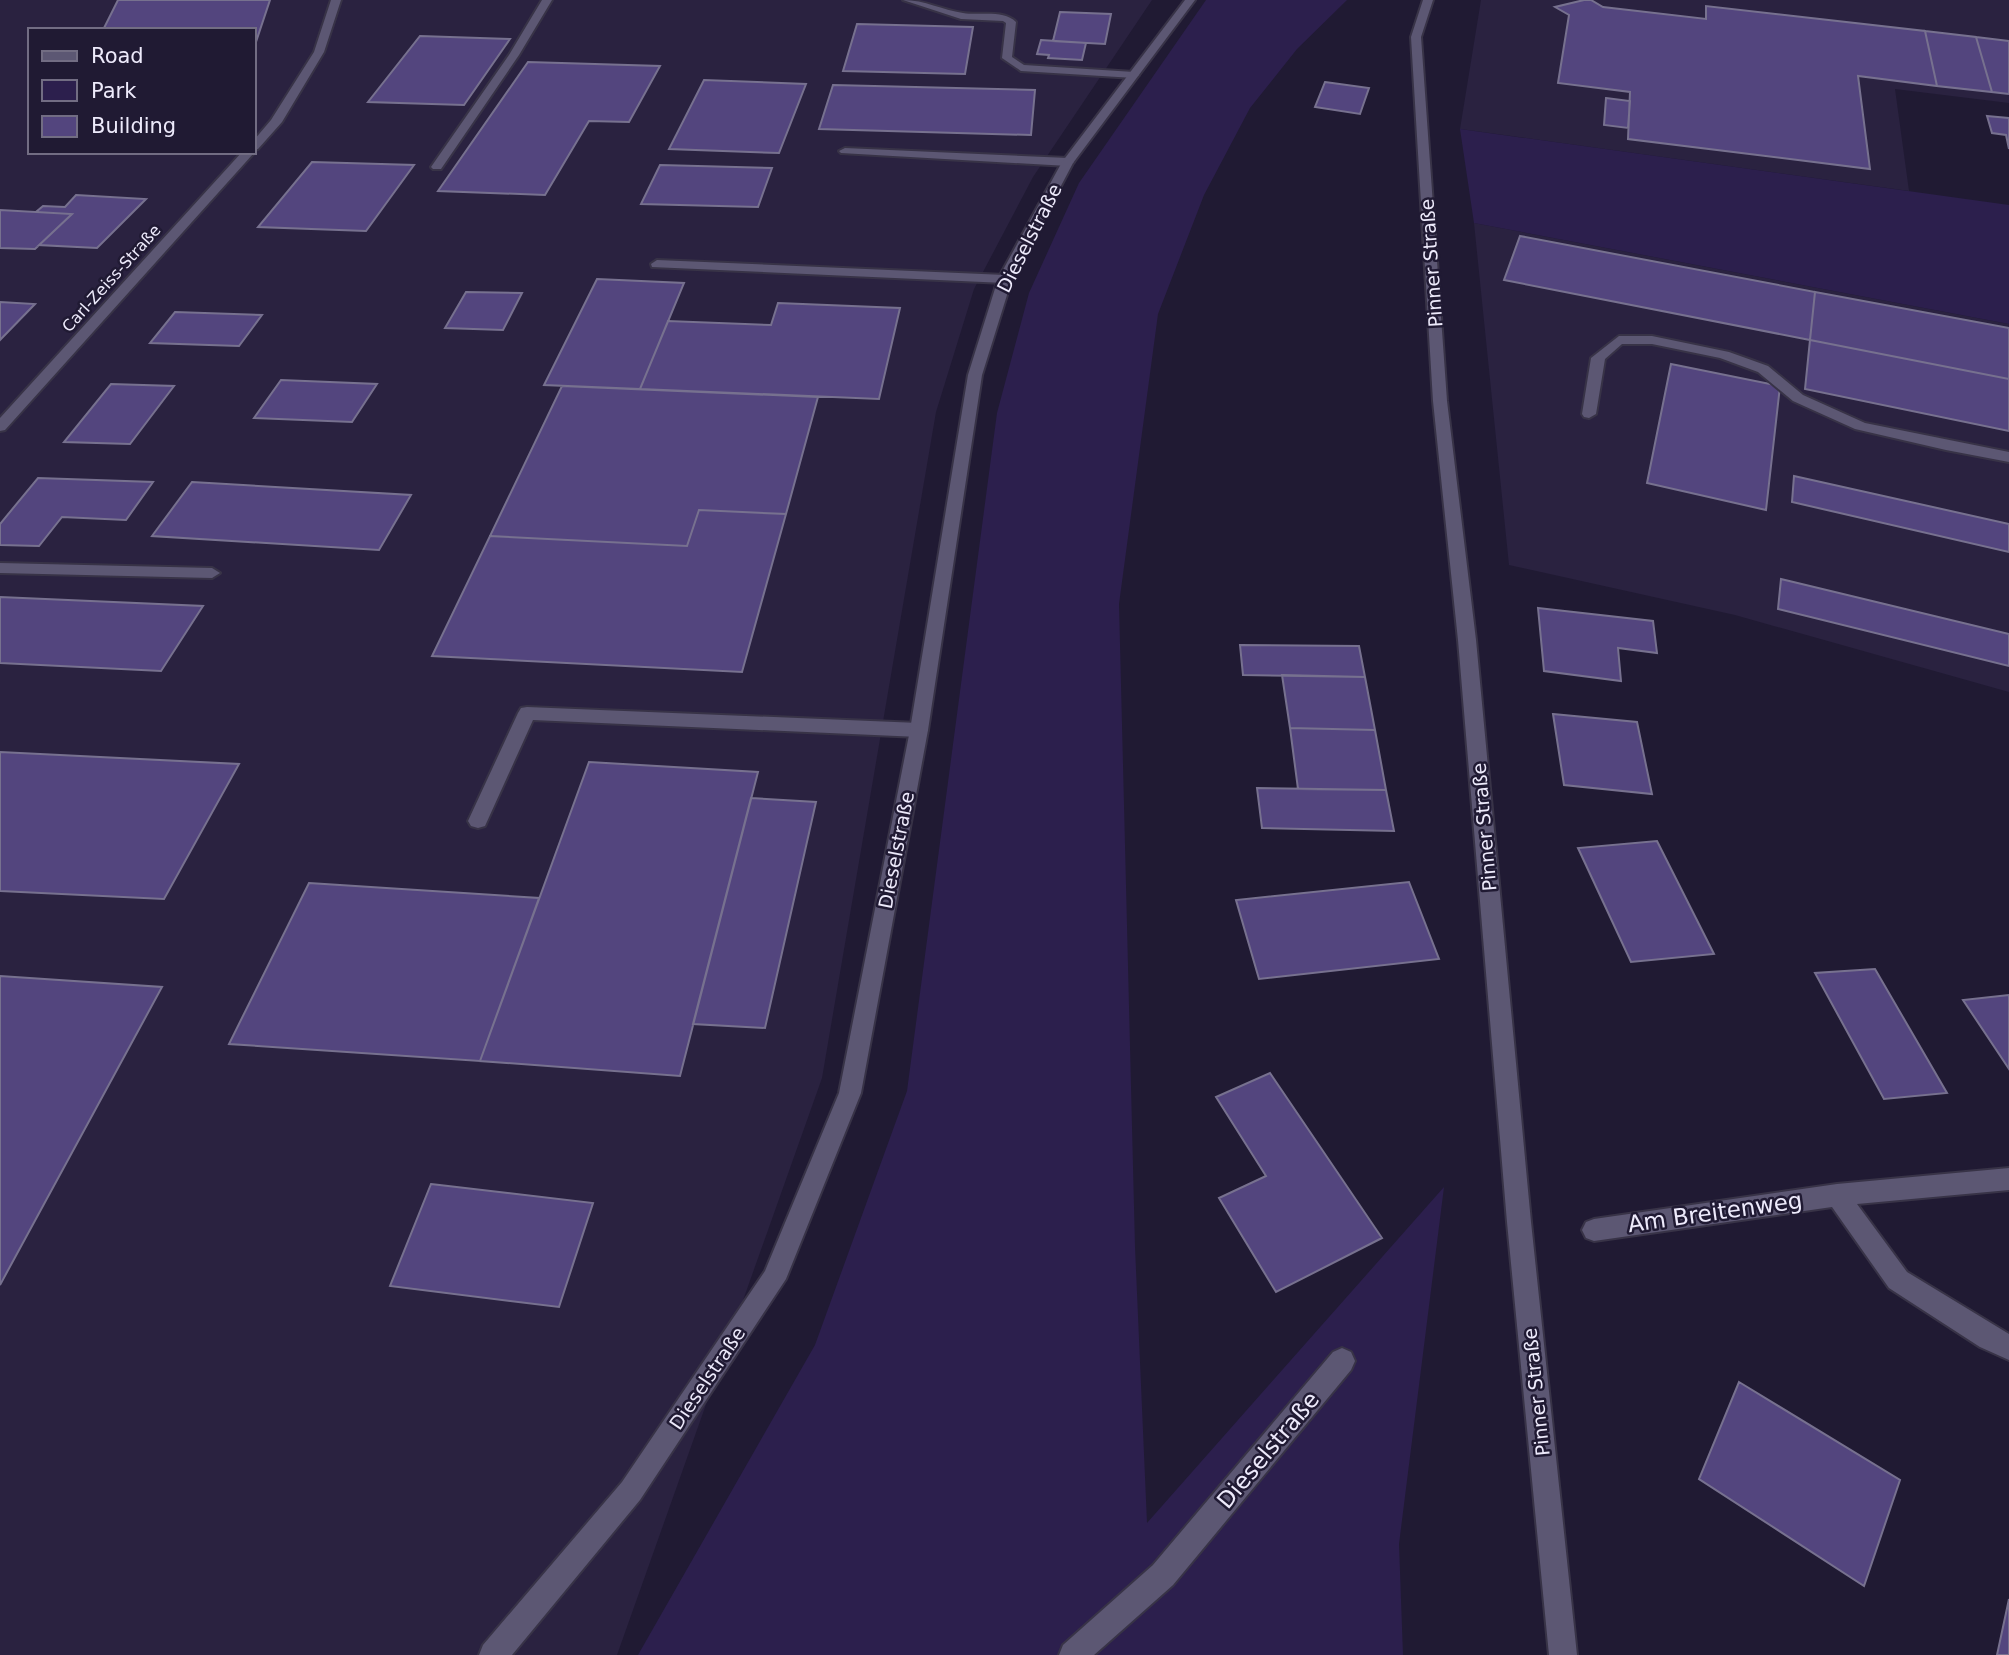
<svg xmlns="http://www.w3.org/2000/svg" width="2009" height="1655" viewBox="0 0 2009 1655" font-family="'DejaVu Sans',sans-serif">
<style>
.built{fill:#2a2240;fill-rule:evenodd}
.green{fill:#2c1f4d}
.building{fill:#53457e;stroke:#77718f;stroke-width:2}
.lines{fill:none;stroke-linecap:round;stroke-linejoin:round}
.service-casing{stroke:#383347;stroke-width:4}
.minor-casing{stroke:#383347;stroke-width:4}
.tertiary-casing{stroke:#383347;stroke-width:4}
.service{fill:#5c5773;fill-rule:evenodd}
.minor{fill:#5c5773;fill-rule:evenodd}
.tertiary{fill:#5c5773;fill-rule:evenodd}
.labels{text-anchor:middle;stroke-width:5;stroke-linejoin:round;paint-order:stroke}
.far-street-label{font-size:16px;fill:#edeafb;stroke:#201a33}
.street-label{font-size:19px;fill:#edeafb;stroke:#201a33}
.near-street-label{font-size:23px;fill:#edeafb;stroke:#201a33}
</style>
<rect width="100%" height="100%" fill="#201a33"/>
<!-- built -->
<path class="built" d="M0,0h1152l-119,177 -59,112 -38,123 -114,666 -205,577h-617zM30,30h224v122h-224z
M1481,0h528v103l-114,-14 14,102 -449,-62z
M1474,223l535,101v368l-274,-77 -226,-50z"/>
<!-- green -->
<path class="green" d="M1206,0h141l-50,49 -47,59 -46,87 -46,119 -39,290 16,643 12,276 297,-336 -45,357 4,111h-765l177,-310 92,-254 90,-678 32,-120 50,-110z
M1460,129l549,76v119l-535,-101z"/>
<!-- building -->
<path class="building" d="M118,0h152l-16,48v-18h-151z
M1584,0h7l12,7 103,12v-13l219,25 12,55 -79,-10 12,93 -242,-30 2,-47 -72,-9 11,-68 -14,-8z
M1060,12l51,2 -6,30 -52,-3z
M857,24l116,3 -8,47 -122,-3z
M1925,31l51,6 16,55 -55,-6z
M420,36l90,3 -46,66 -96,-3z
M1976,37l33,4v53l-17,-2z
M1041,40l45,3 -4,17 -34,-2 1,-3 -12,-1z
M528,62l132,4 -31,56 -40,-1 -44,74 -107,-4z
M704,80l102,4 -27,69 -110,-4z
M1325,82l44,6 -9,26 -45,-7z
M833,85l202,5 -4,45 -212,-6z
M1606,98l24,3 -2,27 -24,-3z
M1987,116l22,2v31l-3,-14 -14,-2z
M312,162l102,3 -48,66 -108,-4z
M660,165l112,3 -14,39 -117,-3z
M76,195l70,4 -49,49 -58,-3 33,-31 -36,-2 7,-6 22,1z
M0,210l72,4 -37,35 -35,-1z
M1520,236l295,56 -5,48 -306,-60z
M597,279l87,4 -44,106 -96,-4z
M466,292l56,1 -19,37 -58,-2z
M1815,292l194,36v51l-199,-39z
M0,302l35,2 -35,36z
M778,303l122,5 -21,91 -239,-10 28,-68 103,4z
M175,312l87,3 -23,31 -89,-3z
M1810,340l199,39v52l-204,-42z
M1671,364l109,22 -14,124 -119,-27z
M281,380l96,4 -25,38 -98,-4z
M111,384l63,2 -44,58 -66,-2z
M562,386l256,11 -32,117 -87,-4 -12,36 -197,-10z
M1794,476l215,48v28l-217,-50z
M38,478l115,4 -27,38 -64,-3 -23,29 -39,-1v-21z
M192,482l219,13 -32,55 -227,-14z
M699,510l87,4 -44,158 -310,-16 58,-120 197,10z
M1781,579l228,55v32l-231,-57z
M0,597l203,9 -42,65 -161,-8z
M1538,608l115,13 4,32 -39,-5 3,33 -77,-10z
M1240,645l119,1 6,31 -122,-2z
M1282,675l83,2 10,53 -85,-2z
M1553,714l84,8 15,72 -88,-9z
M1290,728l85,2 11,60 -88,-1z
M0,752l239,12 -75,135 -164,-8z
M589,762l169,10 -78,304 -200,-15z
M1257,788l129,2 8,41 -132,-3z
M751,798l65,4 -51,226 -72,-4z
M1657,841l57,113 -83,8 -53,-114z
M1409,882l30,77 -180,20 -23,-79z
M309,883l230,15 -59,163 -251,-17z
M1875,969l72,124 -63,6 -69,-126z
M0,976l162,11 -162,298z
M2009,995v74l-46,-69z
M1270,1073l112,165 -106,54 -57,-94 47,-22 -50,-79z
M431,1184l162,19 -34,104 -169,-21z
M1739,1382l161,98 -36,106 -165,-107z
M2009,1599v56h-12z"/>
<g class="lines">
<!-- service casing -->
<g class="service-casing">
<path id="service" d="M542,0h10l-33,55 -78,114h-8l-2,-2 78,-112z
M903,0c22,0 39,10 60,13 17,3 40,-4 53,9l-4,35 12,8 110,7 5,3 -5,3 -113,-7 -19,-13 4,-35 -3,-2 -42,-2z
M845,148l223,10 6,4 -6,4 -227,-13 -2,-2z
M657,260l348,15 7,4 -7,4 -353,-16 -1,-3z
M1619,336h33l77,16 39,14 35,29 62,28 144,29v10l-63,-12 -91,-21 -62,-28 -35,-29 -38,-14 -68,-14h-30l-17,15 -9,55 -7,4 -5,-1 -2,-3 9,-56z
M0,563l212,5 8,5 -8,5 -212,-5z
M527,707l392,16 6,2 3,5 -3,5 -6,2 -386,-17 -48,106 -7,2 -7,-2 -3,-5 50,-108 3,-5z"/>
</g>
<!-- minor casing -->
<g class="minor-casing">
<path id="minor" d="M331,0h10l-17,52 -42,70 -24,27 -4,1v-10l17,-20 43,-68z
M1185,0h10l-122,163 -61,116 -30,96 -54,355 -67,363 -75,186 -146,221 -128,155h-33l4,-10 139,-163 143,-211 74,-178 71,-363 58,-355 30,-96 64,-117z
M254,150l1,2 -2,2 -248,276 -5,1v-13l242,-266z
M2009,1168v22l-152,14 50,68 102,62v26l-29,-13 -91,-59 -57,-81 -238,34 -8,-3 -4,-8 4,-8 8,-3 243,-35z
M1342,1348l9,4 4,9 -4,9 -178,215 -79,70h-35l4,-10 90,-80 180,-213z"/>
</g>
<!-- tertiary casing -->
<g class="tertiary-casing">
<path id="tertiary" d="M1423,0h10l-12,37 26,364 29,239 55,582 46,433h-28l-42,-433 -49,-582 -25,-239 -22,-364z"/>
</g>
<!-- service -->
<use href="#service" class="service"/>
<!-- minor -->
<use href="#minor" class="minor"/>
<!-- tertiary -->
<use href="#tertiary" class="tertiary"/>
</g>
<g class="labels">
<!-- far-street labels -->
<g class="far-street-label">
<text transform="translate(111 278) rotate(-48)" y="6">Carl-Zeiss-Straße</text>
</g>
<!-- street labels -->
<g class="street-label">
<text transform="translate(1029 238) rotate(-63)" y="7">Dieselstraße</text>
<text transform="translate(1431 263) rotate(-94)" y="7">Pinner Straße</text>
<text transform="translate(1484 827) rotate(-95)" y="7">Pinner Straße</text>
<text transform="translate(896 850) rotate(-79)" y="7">Dieselstraße</text>
<text transform="translate(707 1378) rotate(-56)" y="7">Dieselstraße</text>
<text transform="translate(1536 1392) rotate(-96)" y="7">Pinner Straße</text>
</g>
<!-- near-street labels -->
<g class="near-street-label">
<text transform="translate(1715 1212) rotate(-8)" y="8">Am Breitenweg</text>
<text transform="translate(1268 1450) rotate(-50)" y="8">Dieselstraße</text>
</g>
</g>
<!-- legend -->
<rect x="28" y="28" width="228" height="126" fill="#201a33" stroke="#726d83" stroke-width="2"/>
<rect x="42" y="51" width="35" height="10" fill="#5c5773" stroke="#726d83" stroke-width="2"/>
<text x="91" y="63" font-size="21" fill="#edeafb">Road</text>
<rect x="42" y="80" width="35" height="21" fill="#2c1f4d" stroke="#726d83" stroke-width="2"/>
<text x="91" y="98" font-size="21" fill="#edeafb">Park</text>
<rect x="42" y="116" width="35" height="21" fill="#53457e" stroke="#726d83" stroke-width="2"/>
<text x="91" y="133" font-size="21" fill="#edeafb">Building</text>
</svg>
